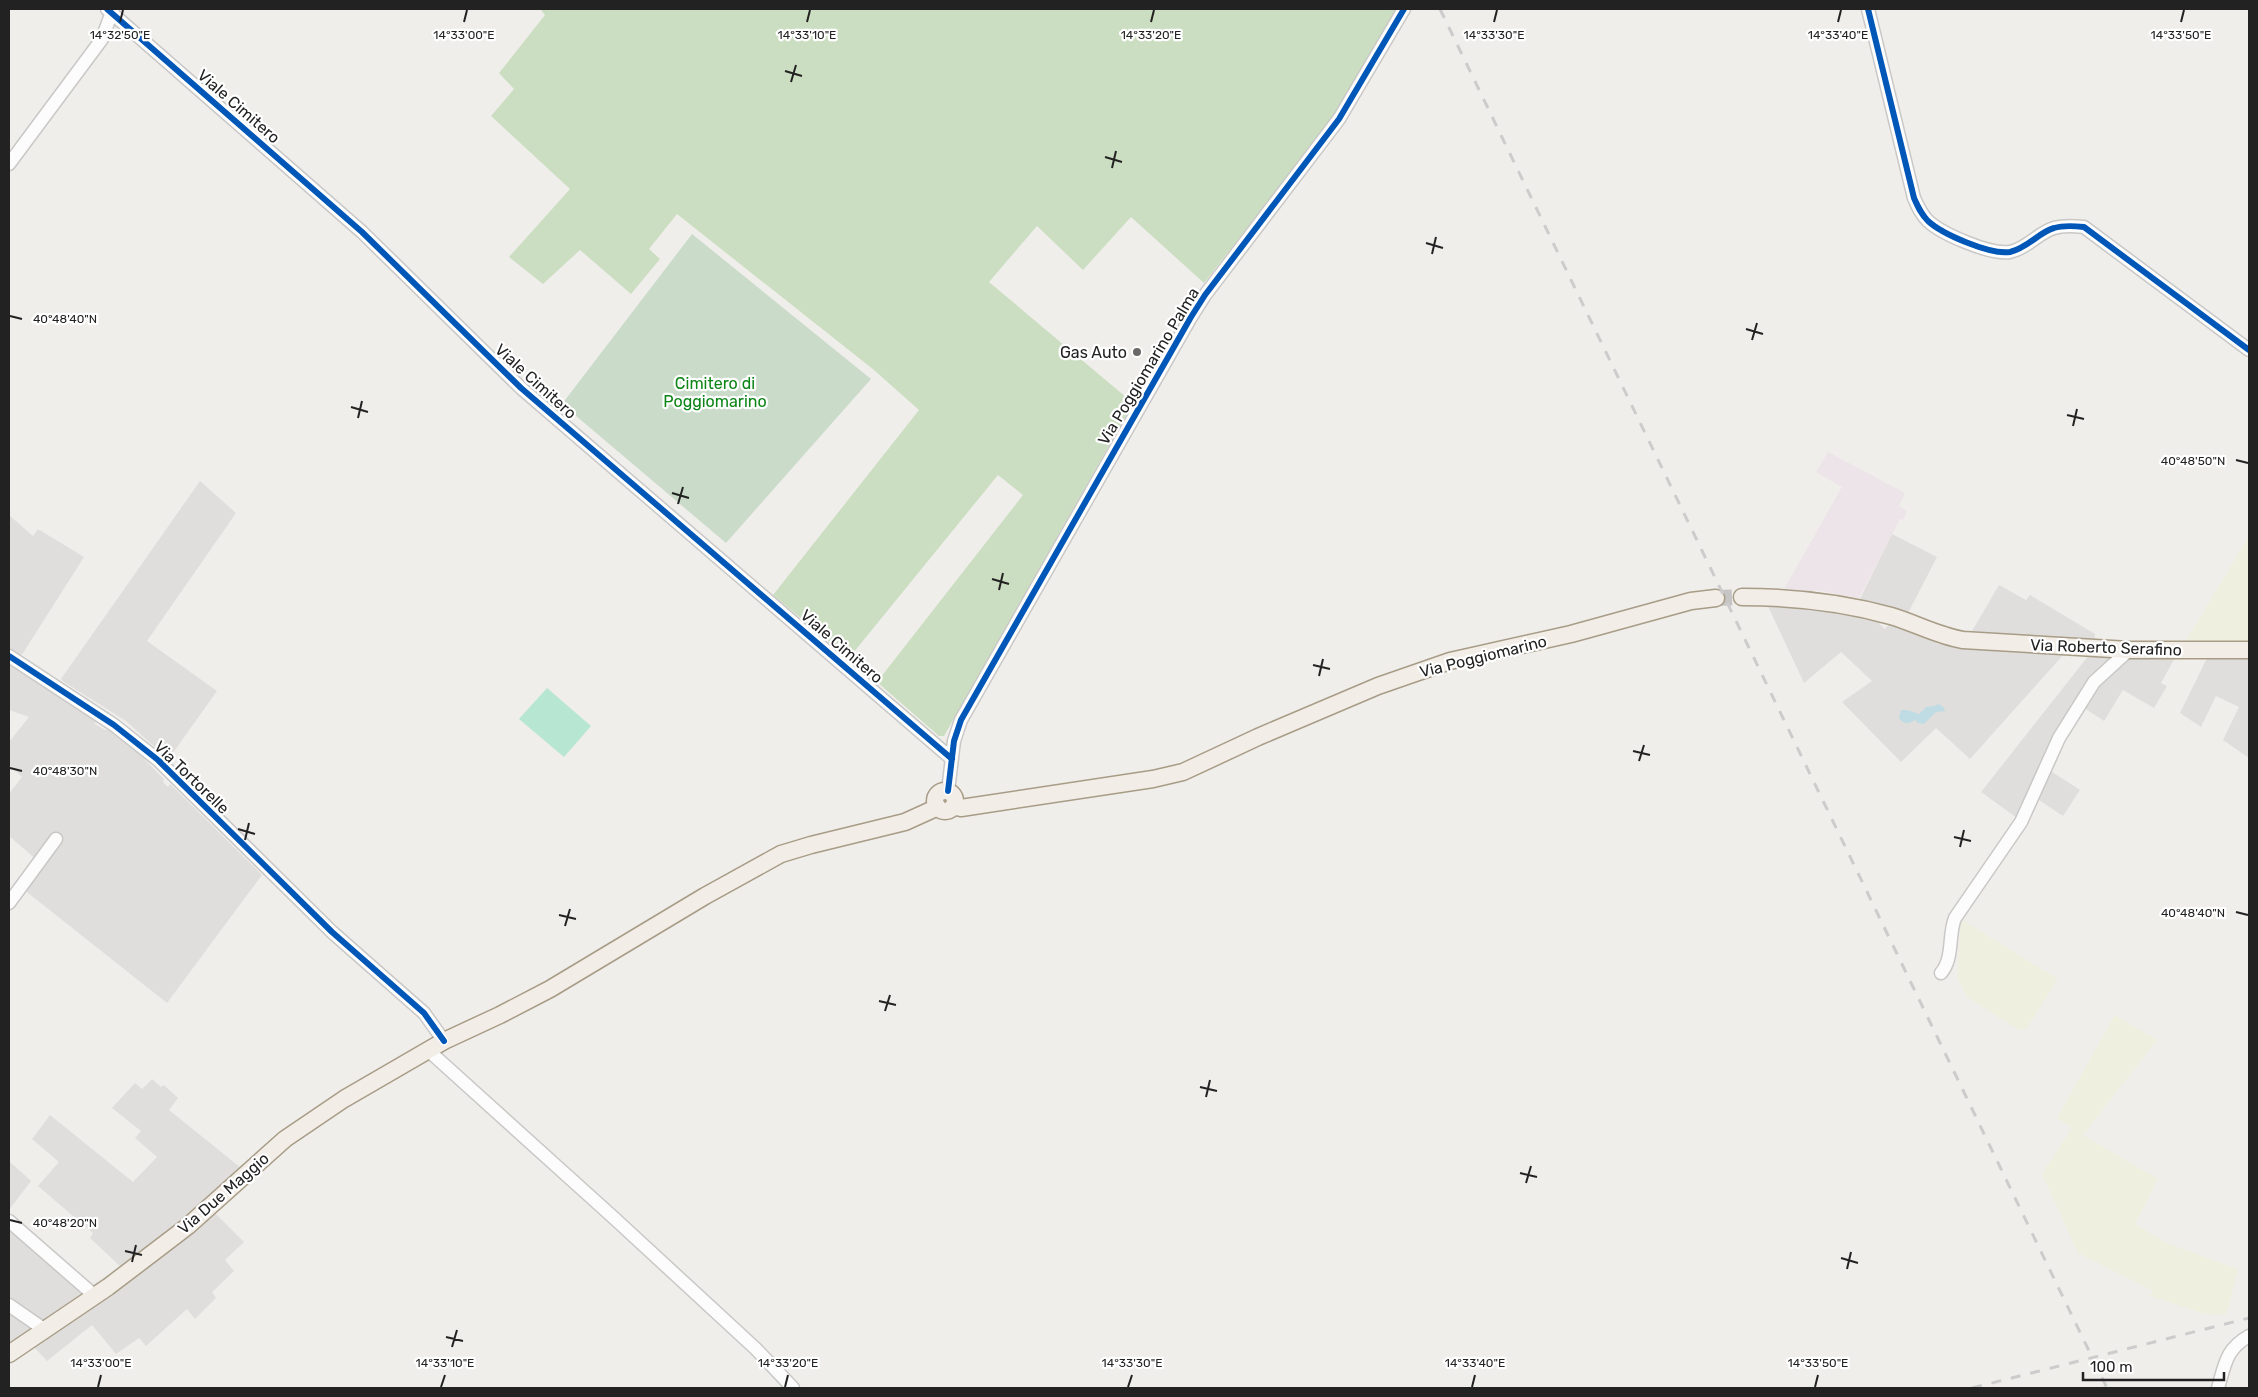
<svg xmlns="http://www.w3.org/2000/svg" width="2258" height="1397" viewBox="0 0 2258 1397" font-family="Rubik,sans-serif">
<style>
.residential{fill:#dfdedc}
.industrial{fill:#ede4e9}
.farmland{fill:#efefdf}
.forest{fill:#cbdec1}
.cemetery{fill:#cadbca}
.pitch{fill:#b7e6d2}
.water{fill:#bfdbe3}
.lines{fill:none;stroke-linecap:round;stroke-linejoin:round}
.major-tunnel{stroke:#c7c5c3;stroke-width:16;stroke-dasharray:16 8;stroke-linecap:butt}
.minor-casing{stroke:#c9c8c7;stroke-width:15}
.major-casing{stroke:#a79c86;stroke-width:19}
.minor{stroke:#fdfcfc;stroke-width:12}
.major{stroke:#f3ede7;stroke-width:16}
.rail{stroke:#ccc;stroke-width:3;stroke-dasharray:10 10;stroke-linecap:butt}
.cycleway-casing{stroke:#fff;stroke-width:9}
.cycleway{stroke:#0057b8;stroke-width:6}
.ticks{fill:none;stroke:#222;stroke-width:2}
.poi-dot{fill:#6a6968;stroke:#fff;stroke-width:2}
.labels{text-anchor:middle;stroke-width:4.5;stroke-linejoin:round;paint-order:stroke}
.street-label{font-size:16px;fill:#222;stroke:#fff}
.poi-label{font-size:16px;fill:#222;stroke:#fff;text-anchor:end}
.park-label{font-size:16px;fill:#0c8416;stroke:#fff}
.ticks-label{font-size:12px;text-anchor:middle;fill:#222;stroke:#fff;stroke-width:4.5;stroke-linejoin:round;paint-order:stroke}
</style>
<rect width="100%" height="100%" fill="#f0eeeb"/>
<!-- residential -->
<path class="residential" d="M200,481l36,32 -89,128 70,50 -47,66 -9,-8 -2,2 -33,-30 -62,-39 -3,-3z
M9,515l24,21 5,-7 46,28 -61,96 -12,13 85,54 -1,4 10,6 4,-1 14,9 41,41 -1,3 5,5 2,-3 92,91 -95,128 -149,-118 19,-25 -28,-24v-42l13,-17 -13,-12v-23l20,-25 -20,-7z
M1892,534l45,23 -30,58 -48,-14z
M1999,585l27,15 4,-5 65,39 -1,8 -122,-11z
M1766,602l71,8 47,9 -5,5 6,5 6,-7 37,15 10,7 43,3 30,5 53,2 -94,105 -34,-31 -35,34 -59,-60 30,-21 -31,-29 -37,31z
M2089,655l87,1 -15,27 6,3 -13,22 -31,-18 -19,31 -21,-14 -19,32 -15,31 31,20 -17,26 -27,-18 -12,25 -43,-31z
M2208,656l41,1v101l-26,-18 16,-33 -23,-11 -15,31 -21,-14z
M152,1079l9,8 3,-2 14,13 -9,12 82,66 -36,37 29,29 -19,18 9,11 -22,21 4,6 -21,21 -8,-10 -41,37 -7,-8 -23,16 -24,-29 -45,36 -14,-15 -24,16v-148l82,72 30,-19 -31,-29 3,-5 -55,-47 21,-24 -27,-23 18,-24 83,67 24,-25 -22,-19 6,-7 -29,-23 23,-25 7,6z
M9,1161l22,20 -22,29z"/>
<!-- industrial -->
<path class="industrial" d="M1828,452l77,41 -6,13 8,5 -4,9 -3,-1 -41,79 -43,-8 -8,3 -25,-2 59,-104 -26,-15z"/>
<!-- farmland -->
<path class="farmland" d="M2249,536v108l-60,1 -2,-6z
M1961,919l97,60 -31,49 -5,2 -5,-1 -50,-32 -10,-21z
M2115,1015l42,25 -74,95 75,44 -23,45 34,20 69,25 -11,44 -14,2 -12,-2 -51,-17 3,-5 -75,-38 -36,-79 30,-46 -15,-10z"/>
<!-- forest -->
<path class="forest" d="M540,9h857v1l-63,106 -130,167 -73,-66 -48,53 -46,-44 -48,56 144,121 -189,333h-5l-62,-54 146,-187 -25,-20 -149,183 -76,-63 146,-185 -45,-40 -197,-156 -28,35 11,10 -29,35 -51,-44 -37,34 -34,-27 61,-68 -79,-73 23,-27 -15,-16 46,-58z"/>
<!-- cemetery -->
<path class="cemetery" d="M692,234l179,145 -145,164 -164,-139z"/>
<!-- pitch -->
<path class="pitch" d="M547,688l44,38 -27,31 -45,-38z"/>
<!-- water -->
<path class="water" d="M1939,704l5,4 1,3 -9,1 -12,12 -6,-1 -3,-3c-6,4 -11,5 -16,-2l2,-8h6l12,4 7,-7 8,-1z"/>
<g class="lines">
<!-- major-tunnel -->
<path class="major-tunnel" d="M1716,598l26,-1"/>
<!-- minor casing -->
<g class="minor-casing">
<path id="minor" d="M107,9l255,223 159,156 431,371
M1868,9l46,189c4,9 7,16 14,23 14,13 62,34 82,31 18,-4 29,-20 44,-24 10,-3 21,-2 30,-1l165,123
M9,164l93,-125 11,-30
M9,656l105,69 44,35 174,172 92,81 20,28
M948,791l6,-50 7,-21 230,-403 14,-22 134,-176 65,-110
M9,903l47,-64
M1941,973c13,-15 7,-38 14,-55l66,-96 38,-84 35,-56 35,-32
M429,1051l185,167 142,131 37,39
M9,1221l86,75
M9,1305l36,25
M2218,1388c7,-24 8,-39 31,-52"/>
</g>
<!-- major casing -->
<g class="major-casing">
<path id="major" d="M1742,597c51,0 99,5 149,19 24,7 47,20 72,24l166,10h120
M935 801a10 10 0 1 1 20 0a10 10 0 1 1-20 0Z
M953,806l8,2 192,-29 30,-7 75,-35 120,-51 72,-25 121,-27 120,-33 25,-3
M9,1354l99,-67 80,-61 97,-87 59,-40 100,-58 56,-26 50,-26 155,-93 76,-42 30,-9 94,-23 33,-15"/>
</g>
<!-- minor -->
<use href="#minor" class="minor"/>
<!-- major -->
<use href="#major" class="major"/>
<!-- rail -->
<path class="rail" d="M1440,9l667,1379
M1972,1388l277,-70"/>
<!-- cycleway casing -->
<g class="cycleway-casing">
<path id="cycleway" d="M107,9l255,223 159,156 431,371
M1868,9l46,189c4,9 7,16 14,23 14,13 62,34 82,31 18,-4 29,-20 44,-24 10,-3 21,-2 30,-1l165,123
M9,656l105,69 44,35 174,172 92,81 20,28
M948,791l6,-50 7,-21 230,-403 14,-22 134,-176 65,-110"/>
</g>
<!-- cycleway -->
<use href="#cycleway" class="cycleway"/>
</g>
<!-- ticks -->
<path class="ticks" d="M120,22l3,-12M464,22l3,-12M807,22l3,-12M1151,22l3,-12M1494,22l3,-12M1838,22l3,-12M2181,22l3,-12M785,71l17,5M791,82l5,-17M1105,157l17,5M1112,168l4,-17M1426,243l17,5M1432,254l4,-17M10,316l12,3M1746,329l17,5M1752,340l5,-17M351,407l17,5M2067,415l17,4M358,418l4,-17M2073,426l4,-17M2236,460l12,3M672,493l17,5M678,504l5,-17M992,579l17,5M999,590l4,-17M1313,665l17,4M1319,676l4,-17M1633,751l17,4M1639,761l5,-16M10,768l12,3M238,829l17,5M1954,837l17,4M245,840l4,-17M1960,847l4,-17M2236,912l12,3M559,915l17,4M565,926l5,-17M879,1001l17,4M885,1011l5,-16M1200,1087l17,4M1206,1097l4,-17M1520,1173l17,4M1526,1183l5,-17M10,1220l12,3M125,1251l17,4M1841,1258l17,5M132,1262l4,-17M1847,1269l4,-17M446,1337l17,4M452,1347l5,-17M98,1387l3,-12M441,1387l4,-12M785,1387l3,-12M1128,1387l4,-12M1472,1387l3,-12M1815,1387l3,-12"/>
<!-- markers -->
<circle class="poi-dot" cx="1137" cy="352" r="5"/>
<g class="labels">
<!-- street labels -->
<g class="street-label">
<text transform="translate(239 106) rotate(41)" y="6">Viale Cimitero</text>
<text transform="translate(1148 366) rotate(-59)" y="6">Via Poggiomarino Palma</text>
<text transform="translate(536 381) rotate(42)" y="6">Viale Cimitero</text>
<text transform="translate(842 646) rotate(41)" y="6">Viale Cimitero</text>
<text transform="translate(2106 647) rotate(2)" y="6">Via Roberto Serafino</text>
<text transform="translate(1483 656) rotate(-14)" y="6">Via Poggiomarino</text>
<text transform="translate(192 777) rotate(44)" y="6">Via Tortorelle</text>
<text transform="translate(223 1193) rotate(-41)" y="6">Via Due Maggio</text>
</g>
<!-- poi labels -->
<g class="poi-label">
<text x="1127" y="358">Gas Auto</text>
</g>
<!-- park labels -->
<g class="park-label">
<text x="715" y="389">Cimitero di<tspan x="715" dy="18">Poggiomarino</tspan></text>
</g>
</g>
<g class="ticks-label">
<text x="120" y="39">14°32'50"E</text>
<text x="464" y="39">14°33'00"E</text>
<text x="807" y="39">14°33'10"E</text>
<text x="1151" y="39">14°33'20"E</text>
<text x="1494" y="39">14°33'30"E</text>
<text x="1838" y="39">14°33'40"E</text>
<text x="2181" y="39">14°33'50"E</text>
<text x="65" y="323">40°48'40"N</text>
<text x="2193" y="465">40°48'50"N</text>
<text x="65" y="775">40°48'30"N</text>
<text x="2193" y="917">40°48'40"N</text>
<text x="65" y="1227">40°48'20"N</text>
<text x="101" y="1367">14°33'00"E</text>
<text x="445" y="1367">14°33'10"E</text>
<text x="788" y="1367">14°33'20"E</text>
<text x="1132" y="1367">14°33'30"E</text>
<text x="1475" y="1367">14°33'40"E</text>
<text x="1818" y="1367">14°33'50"E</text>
</g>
<!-- border -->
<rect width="2258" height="1397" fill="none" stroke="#222222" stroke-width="20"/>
<!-- scale -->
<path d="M2083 1372v8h141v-8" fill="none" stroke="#222222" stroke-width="2.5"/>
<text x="2090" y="1372" font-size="15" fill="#222222" stroke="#ffffff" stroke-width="4" paint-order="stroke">100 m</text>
</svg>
